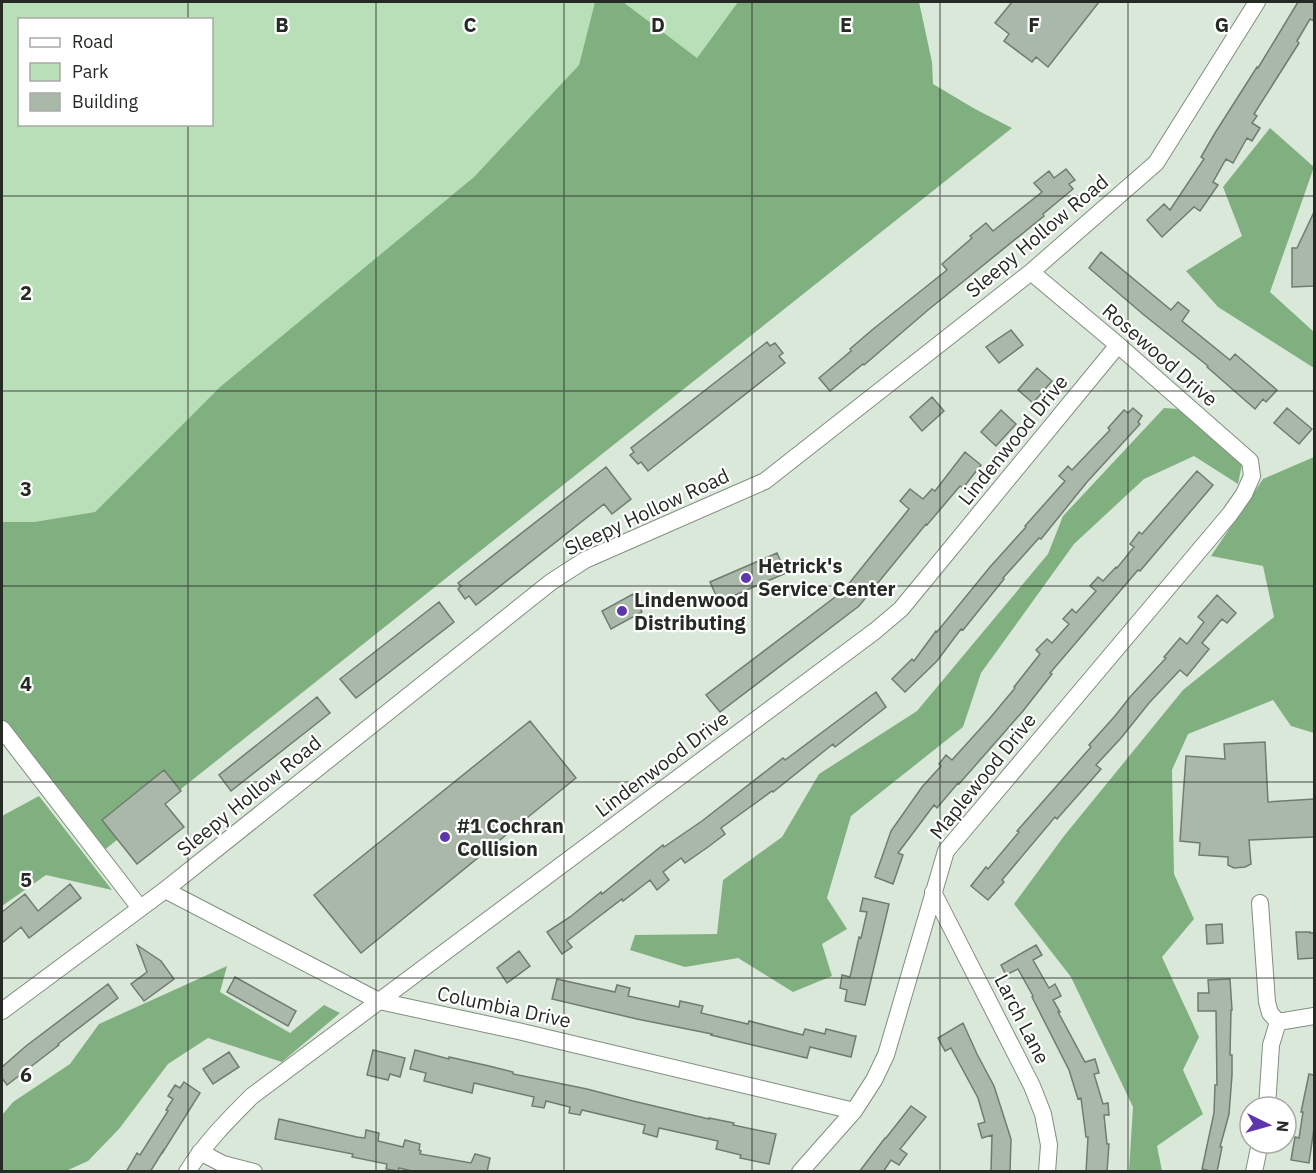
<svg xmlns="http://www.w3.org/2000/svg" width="1316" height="1173" viewBox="0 0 1316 1173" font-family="'IBM Plex Sans',sans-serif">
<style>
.green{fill:#b8dfb7;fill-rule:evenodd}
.forest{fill:#81b080}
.building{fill:#aab8aa;stroke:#6f7c6e;stroke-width:1.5}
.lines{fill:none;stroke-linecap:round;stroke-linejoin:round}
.street-casing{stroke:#818e80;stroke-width:18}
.street{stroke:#fff;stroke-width:16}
.grid{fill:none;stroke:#252a24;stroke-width:1.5;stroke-opacity:0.55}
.poi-dot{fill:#5f35ad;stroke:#fff;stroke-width:2}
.labels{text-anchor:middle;stroke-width:4.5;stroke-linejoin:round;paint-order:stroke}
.street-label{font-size:20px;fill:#252a24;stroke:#fff}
.poi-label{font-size:20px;font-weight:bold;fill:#252a24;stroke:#fff;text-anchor:start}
.grid-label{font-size:20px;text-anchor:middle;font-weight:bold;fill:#252a24;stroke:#fff;stroke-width:4.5;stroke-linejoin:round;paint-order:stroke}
</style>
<rect width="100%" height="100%" fill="#dae8d9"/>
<!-- green -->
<path class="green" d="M2,2h593l-16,63 -105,112 -254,210 -125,125 -61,10h-32zM20,20h192v104h-192z
M621,2h117l-41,56z"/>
<!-- forest -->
<path class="forest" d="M595,2h28l74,56 41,-56h181l13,60 1,22 42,25 37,19 -914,727 -96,-122v-211h32l61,-10 125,-125 254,-210 105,-112z
M1270,128l44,39 -44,125 44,40v36l-96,-61 -32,-36 56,-35 -19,-49z
M1164,408l15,1 63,55 -4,20 -44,-28 -50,23 -70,65 -93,129 -18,54 -112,89 -24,82 20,31 -25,15 10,32 -39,16 -55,-34 -53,9 -55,-17 5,-15 82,-1 6,-54 59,-43 37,-63 98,-63 131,-157 15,-38z
M1314,457v276l-23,-7 -18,-26 -85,34 -16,36 2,104 20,45 -32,38 37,80 -16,33 20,44 -46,32 5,25h-33l4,-64 -62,-130 -57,-73 50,-68 119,-146 91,-73 -11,-51 -52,-10 52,-77z
M39,796l73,94 -66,-15 -44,31v-90z
M227,966l-7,26 70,41 34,-28 16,8 -58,49 -74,-24 -40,26 -49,65 -31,32 -22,10h-64v-56l11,-13 57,-38 29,-40z"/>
<!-- building -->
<path class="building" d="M1012,2h87l-51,65 -12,-10 -4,5 -28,-21 5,-7 -14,-11z
M1298,2h16v19l-4,-2 -13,22 2,2 -45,71 3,2 -5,7 8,5 -8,13 -5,-3 -14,25 -7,-4 -13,23 5,3 -18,26 -6,-4 -32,30 -15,-17 17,-16 6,6 34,-51 -3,-2 14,-24 42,-66 1,1z
M1066,169l9,11 -6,4 4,5 -30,25 1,2 -116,94 -64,55 -1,-1 -33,27 -11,-13 32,-27 -1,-2 22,-19 75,-60 -5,-6 30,-26 -2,-2 16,-13 7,8 49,-39 -8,-9 15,-12 5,7z
M1314,212v74l-22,1v-39h5z
M1101,252l70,58 7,-8 11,9 -7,10 48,39 5,-6 42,36 -11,12 -3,-3 -8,10 -48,-42 1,-1 -64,-51 -55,-47z
M1011,330l12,15 -24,18 -13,-16z
M767,342l3,4 5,-3 8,10 -4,3 6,7 -137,108 -7,-9 -3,2 -8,-9 4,-3 -3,-4z
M1037,368l15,13 -19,22 -15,-13z
M932,397l12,14 -22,20 -12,-14z
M1133,408l9,8 -4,6 2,2 -53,58 -46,57 -2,-1 -36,40 1,1 -41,51 -2,-1 -24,32 -32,31 -13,-13 20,-20 2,2 22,-30 1,1 53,-65 36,-40 -1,-1 40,-45 -6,-5 9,-10 4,4 38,-40 -2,-2 16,-18 4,3z
M1287,408l25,21 -13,15 -25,-21z
M1001,410l15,14 -20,22 -15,-14z
M965,452l16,13 -18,23 -3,-2 -33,39 -1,-1 -67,82 -139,106 -14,-17 137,-104 66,-82 -9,-8 10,-12 13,10 9,-10 3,2z
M606,467l25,32 -19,15 -8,-10 -128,101 -7,-9 -4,3 -7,-10 3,-3 -3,-3z
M1197,471l16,14 -73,86 -2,-1 -88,103 2,1 -29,37 -64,73 -1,-1 -21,25 -3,-3 -36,48 5,2 -10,29 -18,-7 16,-46 31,-44 19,-21 -2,-2 7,-9 6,5 38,-42 25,-30 -1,-1 26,-33 -4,-4 11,-11 5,4 17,-19 -6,-5 9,-10 4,4 20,-22 -6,-5 8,-9 5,4 13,-14 1,1 17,-21 -4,-3 9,-12 3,2z
M777,553l9,20 -67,29 -9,-20z
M633,594l9,18 -31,17 -9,-18z
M1217,595l19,18 -9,10 -5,-4 -20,24 7,6 -22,27 -7,-6 -31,33 -28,35 -25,27 5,4 -44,50 -2,-2 -53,63 2,2 -16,18 -17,-14 15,-19 2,2 31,-37 -2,-1 74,-84 -2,-2 26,-29 15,-19 36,-39 -2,-1 16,-19 7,6 17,-22 -6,-5z
M439,602l15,20 -98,76 -16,-19z
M876,692l10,15 -51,40 -2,-3 -60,48 -1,-1 -51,37 4,6 -17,13 -23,16 -4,-5 -18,14 6,8 -12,10 -7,-10 -27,21 -1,-2 -55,42 5,6 -10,7 -15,-22 23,-15 31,-25 1,2 61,-49 1,2 38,-26 81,-63 2,2z
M317,697l13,16 -99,78 -12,-16z
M530,721l46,57 -215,175 -47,-58z
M1265,742l3,60 46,-3v38l-65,3 2,24 -6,3 -11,1 -6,-3v-8l-29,-2 1,-12 -20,-2 6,-85 39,3 -1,-15z
M164,770l17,21 -16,13 19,23 -47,37 -35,-44z
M70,884l11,14 -52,40 -8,-11 -19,16v-31l23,-18 13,17z
M863,898l26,6 -24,101 -20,-4 2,-11 -7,-2 2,-13 8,2 9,-40 2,1 6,-26 -7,-1z
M1222,924l1,19 -16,1 -1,-19z
M1296,932h14v1h4v25l-16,1z
M137,945l24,16 13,18 -30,22 -13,-17 16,-12z
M1036,945l6,10 -9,5 16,28 6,-4 6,12 -8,4 7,12h-2l27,50 10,-3 4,14 -5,1 9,30 5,-1 1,12h-5l3,29h2l-2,28h-21l2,-35h-2l-5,-39 -3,1 -9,-29 -37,-73 1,-1 -15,-27 -12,6 -5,-10z
M519,951l11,15 -23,17 -10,-15z
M235,977l61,34 -8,15 -61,-34z
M557,979l58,13 2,-7 13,3 -2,8 51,11 1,-6 23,5 -2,7 47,11 1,-3 54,14 2,-6 20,5 1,-5 28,7h2l-5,21 -41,-10 -3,11 -96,-23 1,-1 -75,-15 -85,-20z
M1230,979l2,31h-1l-1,45h2v20l-3,39 -9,33h2l-5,25h-2l-13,-3 12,-56 1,-28h2l-1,-74h-18v-18h11l-1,-13z
M108,984l10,14 -60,46 1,1 -52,40 -5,-7v-11l24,-21z
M963,1023l14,31 17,32 17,53 -1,33h-19l1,-37 -10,3 -4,-14 7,-2 -7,-24 -27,-50 -6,3 -7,-13z
M373,1050l32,8 -5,19 -10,-3 -2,6 -21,-5z
M415,1050l34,9v-2l40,9 24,6v2l74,15 46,12 76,18v-1l25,5 -1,2 43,9 -7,30 -29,-6 1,-3 -25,-6 2,-8 -59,-13 -2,9 -14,-4 2,-8 -63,-15 -2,5 -11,-2 1,-6 -24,-6 -2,7 -12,-2 2,-9 -60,-14 -2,10 -48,-12 2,-8 -16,-4z
M229,1052l10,15 -26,17 -10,-15z
M1309,1074l5,1v53l-5,35 -18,-3 4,-23 4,1 4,-26h-2z
M184,1082l16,11 -37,59v-1l-13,21h-24l11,-19 3,2 28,-44 -2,-1 7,-11 -5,-3 7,-11 5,3z
M911,1106l15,11 -26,32 7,5 -8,11 -8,-5 -8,12h-24l26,-34h1z
M279,1119l78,18 8,1 1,-8 13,3 -1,8 25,6 2,-7 15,4 -1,6 2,1 -1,3 51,9 4,-9 15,4 -3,14h-71l-17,-4 -1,3 -12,-2 1,-5 -35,-7 1,-3 -78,-15z"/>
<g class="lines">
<!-- street casing -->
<g class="street-casing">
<path id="street" d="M2,729l138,179
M165,890l214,111 139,30 336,80
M933,892l99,194 11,28 6,31 -2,27
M1260,903l7,99 3,11 8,9 -7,23 -4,62
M2,1011l163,-121 386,-308 34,-22 180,-79 266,-209 125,-109 101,-161
M1278,1022l36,-6
M200,1152l23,12 31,8
M187,1172c18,-29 41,-52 65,-76l623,-465 26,-22 217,-264
M800,1172l54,-61 20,-31 12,-25 60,-204 284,-337 14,-20 8,-18 -2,-15 -132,-116 -87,-73
M1254,1172l6,-29"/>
</g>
<!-- street -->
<use href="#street" class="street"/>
</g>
<!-- grid -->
<path class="grid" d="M188,2v18M376,2v1170M564,2v1170M752,2v1170M940,2v1170M1128,2v1170M188,124v1048M2,196h1312M2,391h1312M2,586h1312M2,782h1312M2,978h1312"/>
<!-- markers -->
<g class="poi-dot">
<circle cx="746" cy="578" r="6"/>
<circle cx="622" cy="611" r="6"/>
<circle cx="445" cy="837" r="6"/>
</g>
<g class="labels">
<!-- street labels -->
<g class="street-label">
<text transform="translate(1037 236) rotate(-40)" y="7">Sleepy Hollow Road</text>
<text transform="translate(1160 355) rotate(41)" y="7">Rosewood Drive</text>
<text transform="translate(1013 440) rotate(-51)" y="7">Lindenwood Drive</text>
<text transform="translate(647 512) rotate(-25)" y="7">Sleepy Hollow Road</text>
<text transform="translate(662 764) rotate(-37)" y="7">Lindenwood Drive</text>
<text transform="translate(983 776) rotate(-51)" y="7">Maplewood Drive</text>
<text transform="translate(249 796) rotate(-39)" y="7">Sleepy Hollow Road</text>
<text transform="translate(504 1007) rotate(12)" y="7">Columbia Drive</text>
<text transform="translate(1022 1019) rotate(63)" y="7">Larch Lane</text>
</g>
<!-- poi labels -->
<g class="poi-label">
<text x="758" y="573">Hetrick's<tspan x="758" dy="23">Service Center</tspan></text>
<text x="634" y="607">Lindenwood<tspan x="634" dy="23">Distributing</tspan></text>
<text x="457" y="833">#1 Cochran<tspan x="457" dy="23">Collision</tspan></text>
</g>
</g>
<g class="grid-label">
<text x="282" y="32">B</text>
<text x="470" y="32">C</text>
<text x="658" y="32">D</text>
<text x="846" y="32">E</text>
<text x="1034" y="32">F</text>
<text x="1222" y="32">G</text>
<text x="26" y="300">2</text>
<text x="26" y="496">3</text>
<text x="26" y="691">4</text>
<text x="26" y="887">5</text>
<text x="26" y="1082">6</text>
</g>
<!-- border -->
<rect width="1316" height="1173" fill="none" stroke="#252a24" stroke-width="6"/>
<!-- legend -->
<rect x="18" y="18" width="195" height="108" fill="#ffffff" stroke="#a8aaa7" stroke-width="1.5"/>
<rect x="30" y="38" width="30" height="9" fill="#ffffff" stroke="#a8aaa7" stroke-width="1.5"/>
<text x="72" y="48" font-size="18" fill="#252a24">Road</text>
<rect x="30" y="63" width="30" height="18" fill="#b8dfb7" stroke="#a8aaa7" stroke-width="1.5"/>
<text x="72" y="78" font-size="18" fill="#252a24">Park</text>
<rect x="30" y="93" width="30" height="18" fill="#aab8aa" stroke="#a8aaa7" stroke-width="1.5"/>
<text x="72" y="108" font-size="18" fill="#252a24">Building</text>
<!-- north arrow -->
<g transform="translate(1268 1125) rotate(95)"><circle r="28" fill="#ffffff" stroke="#a8aaa7" stroke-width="1.5"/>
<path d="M0-4.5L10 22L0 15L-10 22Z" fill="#5f35ad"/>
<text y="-9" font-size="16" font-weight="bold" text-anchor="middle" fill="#252a24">N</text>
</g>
</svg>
